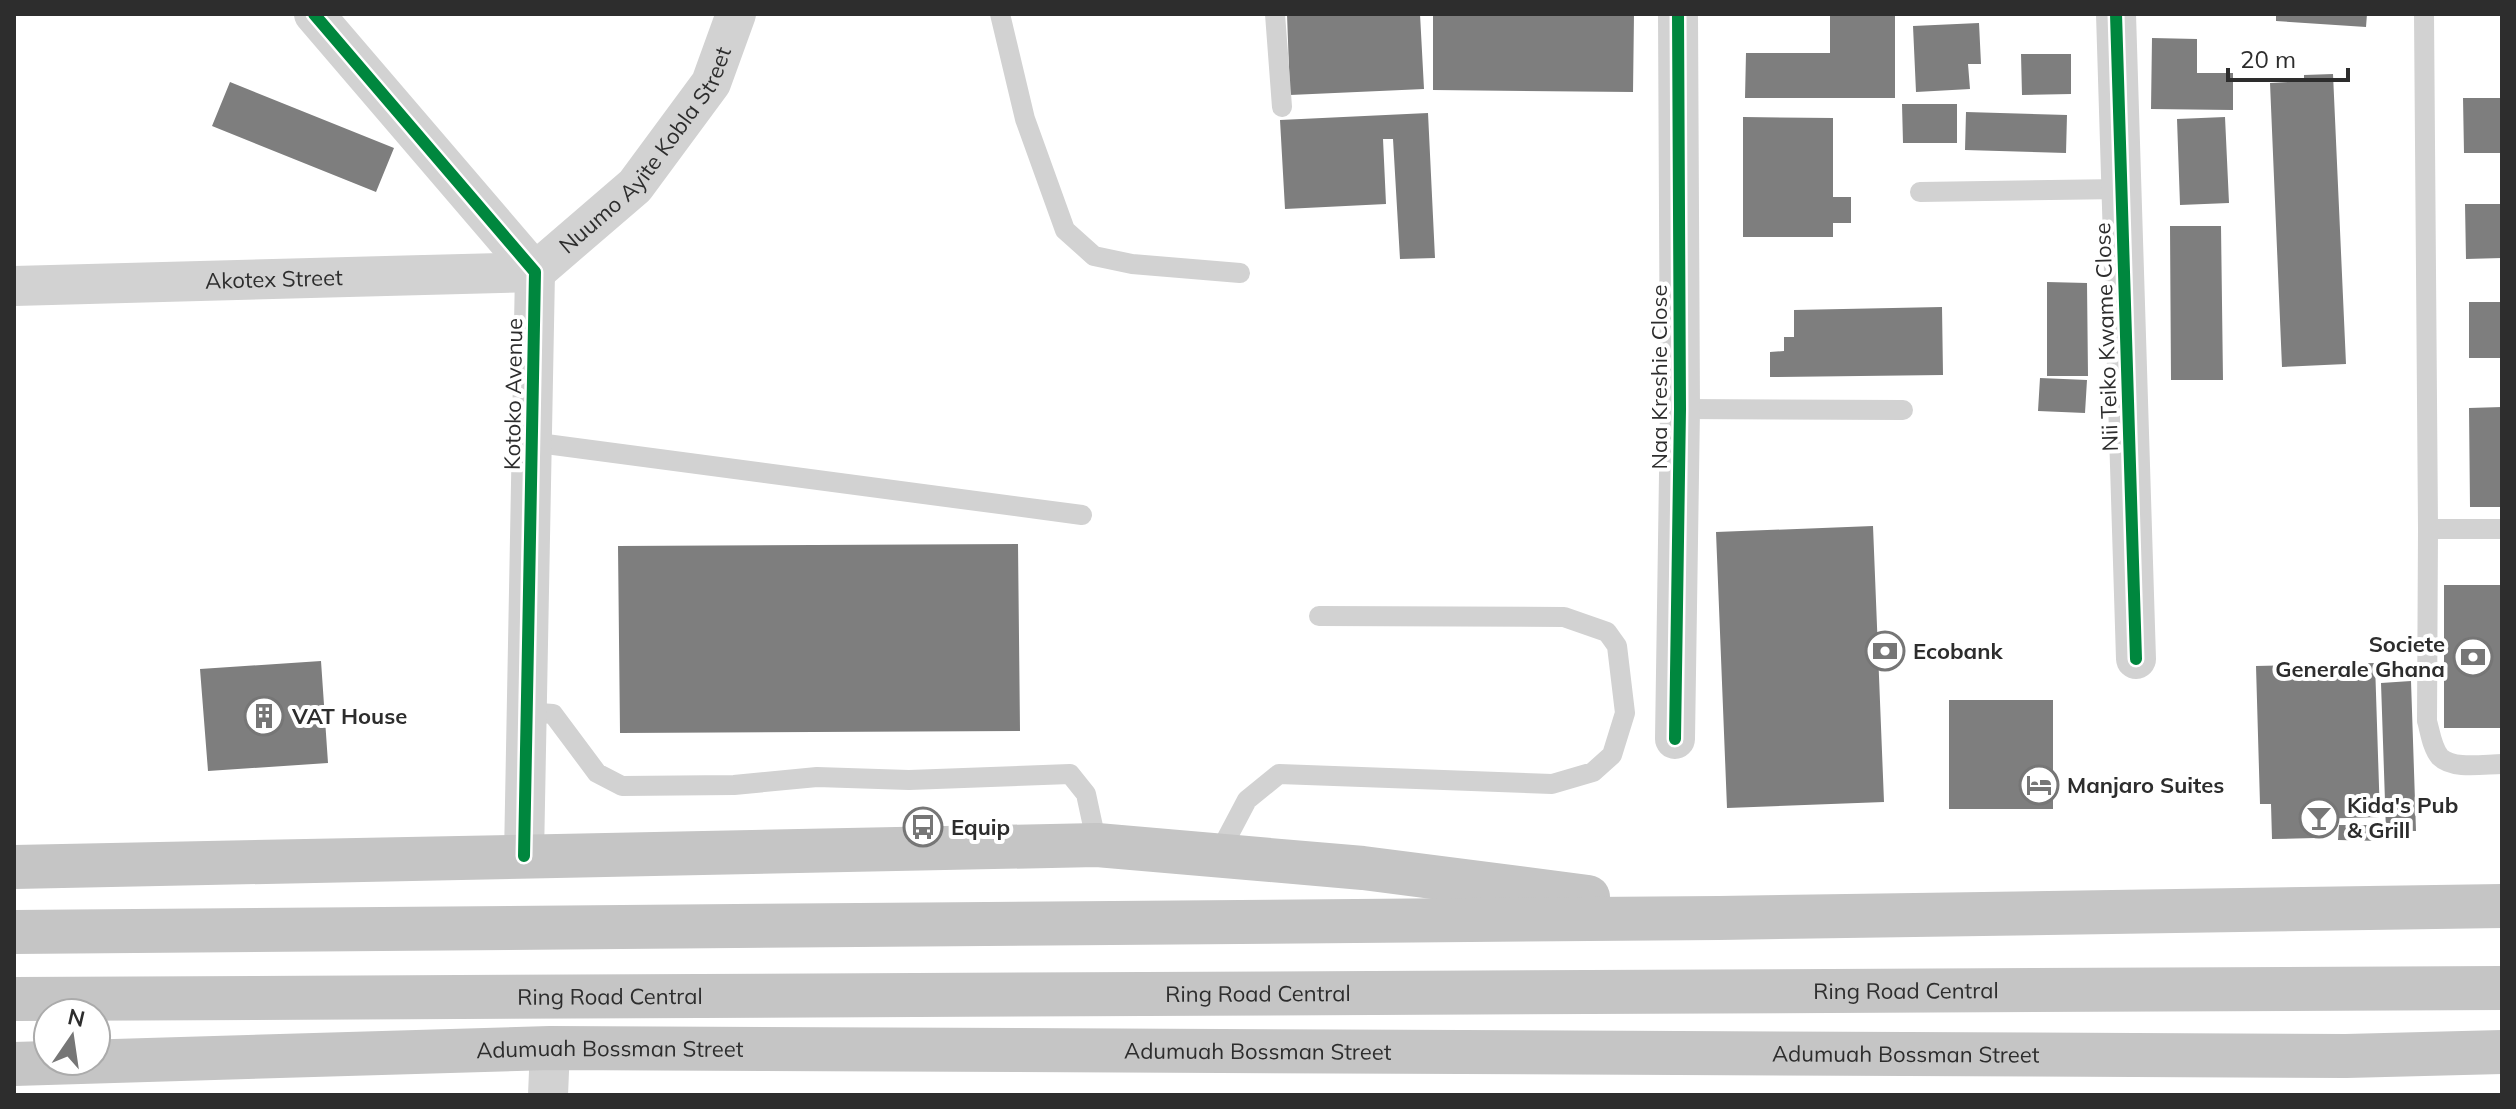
<svg xmlns="http://www.w3.org/2000/svg" width="2516" height="1109" viewBox="0 0 2516 1109" font-family="Mulish,sans-serif">
<style>
.building{fill:#7e7e7e}
.lines{fill:none;stroke-linecap:round;stroke-linejoin:round}
.lane{stroke:#d2d2d2;stroke-width:20}
.street{stroke:#d2d2d2;stroke-width:40}
.primary{stroke:#c5c5c5;stroke-width:44}
.cycleway-casing{stroke:#fff;stroke-width:17}
.cycleway{stroke:#00873e;stroke-width:12}
.labels{text-anchor:middle;stroke-width:8;stroke-linejoin:round;paint-order:stroke}
.street-label{font-size:22px;fill:#2d2d2d;stroke:#fff}
.poi-label{font-size:22px;font-weight:bold;fill:#2d2d2d;stroke:#fff;text-anchor:start}
</style>
<rect width="100%" height="100%" fill="#fff"/>
<!-- building -->
<path class="building" d="M1287,14h133l4,75 -134,6z
M1433,14h201l-1,78 -200,-2z
M1830,14h65v84h-150l1,-45h84z
M2276,14h91l-1,13 -90,-6z
M1979,23l2,41h-13l2,25 -54,3 -3,-66z
M2152,38l45,1v34h36v37l-82,-1z
M2021,54h50v40l-49,1z
M2333,74l13,290 -64,3 -12,-284 34,-2v-6z
M230,82l164,66 -18,44 -164,-66z
M2463,98h39v55h-38z
M1902,104h55v39h-54z
M1966,112l101,3 -1,38 -101,-3z
M1428,113l7,145 -35,1 -7,-120h-10l3,65 -101,5 -5,-89z
M1743,117l90,1v79h18v26h-18v14h-90z
M2225,117l4,86 -49,2 -3,-86z
M2465,204h37v54l-36,1z
M2170,226h51l2,154h-52z
M2047,282l40,1 1,93h-41z
M2469,302h33v56h-33z
M1942,307l1,68 -173,2v-25l14,-1v-14h10v-27z
M2040,378l47,2 -2,33 -47,-2z
M2502,407v100h-32l-1,-99z
M1873,526l11,276 -157,6 -11,-276z
M1018,544l2,187 -400,2 -2,-187z
M2444,585h58v143h-58z
M321,661l7,102 -120,8 -8,-102z
M2375,663l5,154 -66,2 1,19 -43,1 -1,-35h-11l-4,-138z
M2411,681l5,150h-30l-5,-148z
M1949,700h104v109h-104z
M2339,825h42v16l-43,-1z"/>
<g class="lines">
<!-- lane -->
<path class="lane" d="M1000,14l25,105 40,111 29,26 38,8 108,9
M1275,14l7,93
M2424,14l4,515h74
M1920,192l202,-3
M1680,409l223,1
M531,442l551,73
M2428,529l-1,192c3,10 5,27 13,36 13,13 45,7 62,7
M526,712l27,2 44,59 25,13 112,-1 83,-8 92,3 161,-6 16,20 11,51
M1218,855l29,-55 32,-26 273,10 41,-12 19,-17 13,-42 -8,-67 -10,-14 -43,-15 -245,-1"/>
<!-- street -->
<g class="street">
<path d="M314,14l221,258 -11,584"/>
<path d="M2116,14l20,645"/>
<path id="s1" d="M14,286l521,-14 100,-86 76,-103 25,-69"/>
<path d="M1675,739l5,-330 -2,-395"/>
<path d="M548,1095l2,-47"/>
</g>
<!-- primary -->
<g class="primary">
<path d="M14,867l1083,-22 266,23 225,29"/>
<path d="M14,932l1705,-14 783,-12"/>
<path id="s2" d="M14,999l2488,-11"/>
<path id="s3" d="M14,1064l536,-16 1796,8 156,-4"/>
</g>
<!-- cycleway casing -->
<g class="cycleway-casing">
<path id="cycleway" d="M314,14l221,258 -11,584
M2116,14l20,645
M1675,739l5,-330 -2,-395"/>
</g>
<!-- cycleway -->
<use href="#cycleway" class="cycleway"/>
</g>
<!-- icons -->
<defs>
<g id="bank-ring" transform="scale(2)"><circle r="9.5" fill="#fff" stroke="#767676" stroke-width="1.5"/><path d="M-6-4H6V4H-6ZM0-2.3a2.3 2.3 0 1 0 0 4.6a2.3 2.3 0 1 0 0-4.6Z" fill="#767676"/></g>
<g id="building-ring" transform="scale(2)"><circle r="9.5" fill="#fff" stroke="#767676" stroke-width="1.5"/><path d="M-4-6H4V6H1V3H-1V6H-4ZM-2.5-4.3h1.7v1.8h-1.7ZM.8-4.3h1.7v1.8H.8ZM-2.5-1h1.7V.8h-1.7ZM.8-1h1.7V.8H.8Z" fill="#767676"/></g>
<g id="hotel-ring" transform="scale(2)"><circle r="9.5" fill="#fff" stroke="#767676" stroke-width="1.5"/><path d="M-6-4.5h1.5V1H6V5H4.5V3h-9V5H-6ZM-4 0a1.8 1.8 0 1 1 3.6 0ZM.5 0V-2.5h3Q6-2.5 6 0Z" fill="#767676"/></g>
<g id="bar-ring" transform="scale(2)"><circle r="9.5" fill="#fff" stroke="#767676" stroke-width="1.5"/><path d="M-6-5H6L.8 .8V4.5H3.5V6h-7V4.5H-.8V.8Z" fill="#767676"/></g>
<g id="bus-ring" transform="scale(2)"><circle r="9.5" fill="#fff" stroke="#767676" stroke-width="1.5"/><path d="M-5-6H5V4H4V6H2V4H-2V6H-4V4H-5ZM-3.5-4V0h7V-4ZM-3.5 1.2v1.5H-2V1.2ZM2 1.2v1.5H3.5V1.2Z" fill="#767676"/></g>
</defs>
<g fill-rule="evenodd">
<use href="#bank-ring" x="1885" y="651"/>
<use href="#bank-ring" x="2473" y="657"/>
<use href="#building-ring" x="264" y="716"/>
<use href="#hotel-ring" x="2039" y="785"/>
<use href="#bar-ring" x="2319" y="818"/>
<use href="#bus-ring" x="923" y="827"/>
</g>
<g class="labels">
<!-- street labels -->
<g class="street-label">
<text dy="8" stroke="none"><textPath href="#s1" startOffset="688">Nuumo Ayite Kobla Street</textPath></text>
<text dy="8" stroke="none"><textPath href="#s1" startOffset="260">Akotex Street</textPath></text>
<text transform="translate(2106 337) rotate(-92)" y="8">Nii Teiko Kwame Close</text>
<text transform="translate(1659 377) rotate(-90)" y="8">Naa Kreshie Close</text>
<text transform="translate(513 394) rotate(-89)" y="8">Kotoko Avenue</text>
<text dy="8" stroke="none"><textPath href="#s2" startOffset="1892">Ring Road Central</textPath></text>
<text dy="8" stroke="none"><textPath href="#s2" startOffset="1244">Ring Road Central</textPath></text>
<text dy="8" stroke="none"><textPath href="#s2" startOffset="596">Ring Road Central</textPath></text>
<text dy="8" stroke="none"><textPath href="#s3" startOffset="596">Adumuah Bossman Street</textPath></text>
<text dy="8" stroke="none"><textPath href="#s3" startOffset="1244">Adumuah Bossman Street</textPath></text>
<text dy="8" stroke="none"><textPath href="#s3" startOffset="1892">Adumuah Bossman Street</textPath></text>
</g>
<!-- poi labels -->
<g class="poi-label">
<text x="2445" y="652" text-anchor="end">Societe<tspan x="2445" dy="25">Generale Ghana</tspan></text>
<text x="1913" y="659">Ecobank</text>
<text x="292" y="724">VAT House</text>
<text x="2067" y="793">Manjaro Suites</text>
<text x="2347" y="813">Kida's Pub<tspan x="2347" dy="25">&amp; Grill</tspan></text>
<text x="951" y="835">Equip</text>
</g>
</g>
<!-- border -->
<rect width="2516" height="1109" fill="none" stroke="#2d2d2d" stroke-width="32"/>
<!-- north arrow -->
<g transform="translate(72 1037) rotate(13)"><circle r="38" fill="#ffffff" stroke="#ababab" stroke-width="2"/>
<path d="M0-6L14 30L0 20L-14 30Z" fill="#767676"/>
<text y="-12" font-size="22" font-weight="bold" text-anchor="middle" fill="#2d2d2d">N</text>
</g>
<!-- scale -->
<path d="M2228 68v12h120v-12" fill="none" stroke="#2d2d2d" stroke-width="4"/>
<text x="2240" y="68" font-size="24" fill="#2d2d2d" stroke="#ffffff" stroke-width="6" paint-order="stroke">20 m</text>
</svg>
